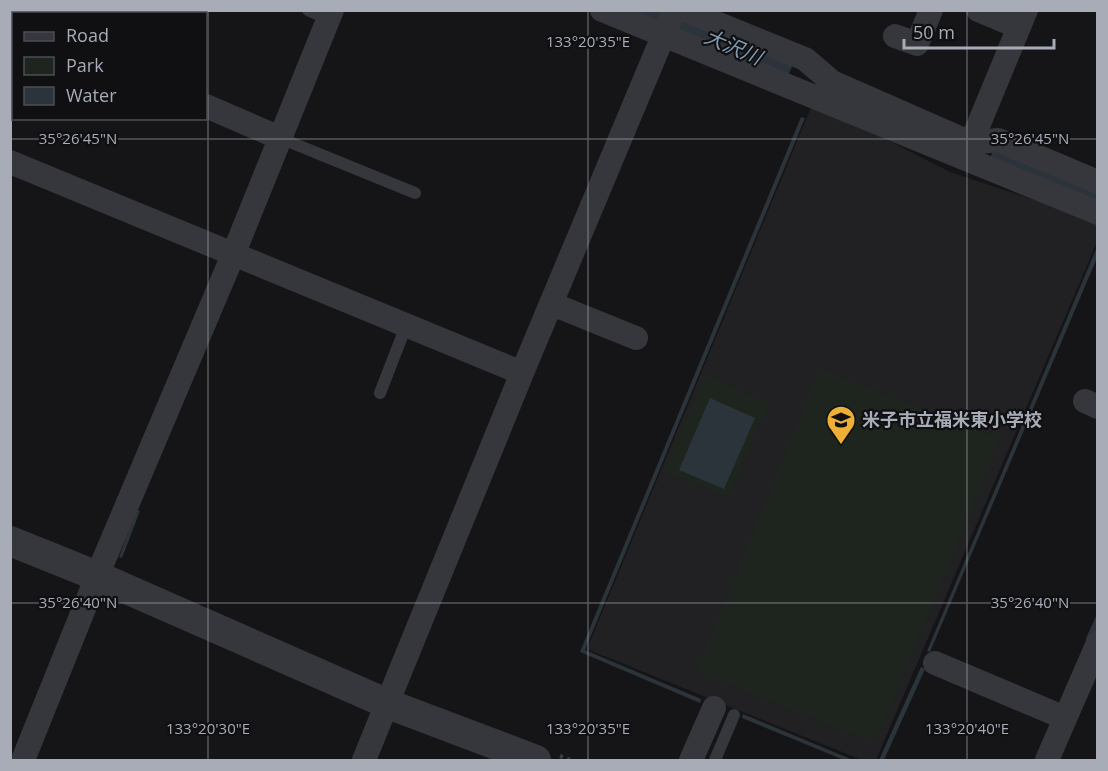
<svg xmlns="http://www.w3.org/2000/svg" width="1108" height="771" viewBox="0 0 1108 771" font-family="'Open Sans','Noto Sans JP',sans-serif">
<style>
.built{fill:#212124}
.green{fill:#1d251e}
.water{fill:#2c343b}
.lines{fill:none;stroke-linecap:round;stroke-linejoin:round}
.stream{stroke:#2c343b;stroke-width:6}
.path{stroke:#3c3e43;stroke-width:4;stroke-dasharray:3 4.5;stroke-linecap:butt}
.service{stroke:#36373c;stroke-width:12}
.minor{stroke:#36373c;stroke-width:24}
.tertiary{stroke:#36373c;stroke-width:30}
.ticks{fill:none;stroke:#a7acb7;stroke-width:1.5;stroke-opacity:0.45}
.labels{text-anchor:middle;stroke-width:4.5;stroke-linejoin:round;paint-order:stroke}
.poi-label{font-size:18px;font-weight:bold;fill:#a7acb7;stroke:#101012;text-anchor:start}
.water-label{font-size:20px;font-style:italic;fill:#7f9ab1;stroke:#101012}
.ticks-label{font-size:15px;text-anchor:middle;fill:#a7acb7;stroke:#101012;stroke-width:4.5;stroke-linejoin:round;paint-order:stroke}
</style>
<rect width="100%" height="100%" fill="#151517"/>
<!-- built -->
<path class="built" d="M812,105l48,21 90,46 118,39 29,12v19l-221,518h-14l-275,-111z"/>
<!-- green -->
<path class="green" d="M820,369l180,70 -122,296 -11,5 -170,-69z
M705,375l64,28 -42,94 -64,-27z"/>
<!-- water -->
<path class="water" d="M624,11h48l122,51 -7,16z
M801,117l4,1 -220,532 116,49 -1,4 -120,-51z
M994,148l103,43v16l-108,-46z
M1097,247v11l-167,394 -3,-1z
M710,398l45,20 -31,71 -45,-19z
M137,510l3,1 -18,47 -3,-1z
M921,667l4,2 -41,91h-5z
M743,714l110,46h-9l-102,-42z"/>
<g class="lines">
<!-- stream -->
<path class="stream" d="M1089,639l9,-20"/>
<!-- path -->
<path class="path" d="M560,756l11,4"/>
<!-- service -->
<path class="service" d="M308,10l20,9
M280,138l135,55
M380,393l26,-67
M715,760l19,-45"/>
<!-- minor -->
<path class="minor" d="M602,10l496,203
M684,10l121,49 27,23 139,61 27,-3 100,42
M978,10l41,17
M10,25l4,1
M895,36l22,8 14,-34
M206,106l74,32
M966,155l60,-145
M10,162l512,211
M552,304l84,34
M1085,401l13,6
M935,663l130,55
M23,760l79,-196 131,-309 99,-245
M364,760l158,-387 152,-363
M691,760l23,-52
M1047,760l51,-117"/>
<!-- tertiary -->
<path class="tertiary" d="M10,541l87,35 291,128 148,56"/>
</g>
<!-- ticks -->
<path class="ticks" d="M208,10v750M588,10v750M967,10v750M10,139h1088M10,603h1088"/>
<!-- icons -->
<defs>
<g id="school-pin" transform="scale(1.5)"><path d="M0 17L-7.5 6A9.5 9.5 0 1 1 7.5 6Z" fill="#eeaf36" stroke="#101012"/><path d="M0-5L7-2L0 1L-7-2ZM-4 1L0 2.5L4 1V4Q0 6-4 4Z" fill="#111"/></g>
</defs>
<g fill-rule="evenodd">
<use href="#school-pin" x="841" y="420"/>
</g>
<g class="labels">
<!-- poi labels -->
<g class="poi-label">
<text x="862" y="426">米子市立福米東小学校</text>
</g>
<!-- water labels -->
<g class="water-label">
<text transform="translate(733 47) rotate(23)" y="7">大沢川</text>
</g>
</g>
<g class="ticks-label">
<text x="588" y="47">133°20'35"E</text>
<text x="78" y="144">35°26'45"N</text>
<text x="1030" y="144">35°26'45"N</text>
<text x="78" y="608">35°26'40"N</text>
<text x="1030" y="608">35°26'40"N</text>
<text x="208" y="734">133°20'30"E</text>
<text x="588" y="734">133°20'35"E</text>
<text x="967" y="734">133°20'40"E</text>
</g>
<!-- border -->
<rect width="1108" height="771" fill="none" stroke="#a7acb7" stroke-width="24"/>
<!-- legend -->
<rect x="12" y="12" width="195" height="108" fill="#101012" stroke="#4c4e54" stroke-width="1.5"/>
<rect x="24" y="32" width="30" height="9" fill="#36373c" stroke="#4c4e54" stroke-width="1.5"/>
<text x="66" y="42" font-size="18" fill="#a7acb7">Road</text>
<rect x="24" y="57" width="30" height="18" fill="#1d251e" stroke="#4c4e54" stroke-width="1.5"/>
<text x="66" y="72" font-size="18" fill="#a7acb7">Park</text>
<rect x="24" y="87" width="30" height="18" fill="#2c343b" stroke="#4c4e54" stroke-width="1.5"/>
<text x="66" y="102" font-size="18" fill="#a7acb7">Water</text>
<!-- scale -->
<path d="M904 39v9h150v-9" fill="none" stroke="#a7acb7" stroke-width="3"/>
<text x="913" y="39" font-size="18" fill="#a7acb7" stroke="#101012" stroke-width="4.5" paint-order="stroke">50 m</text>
</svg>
